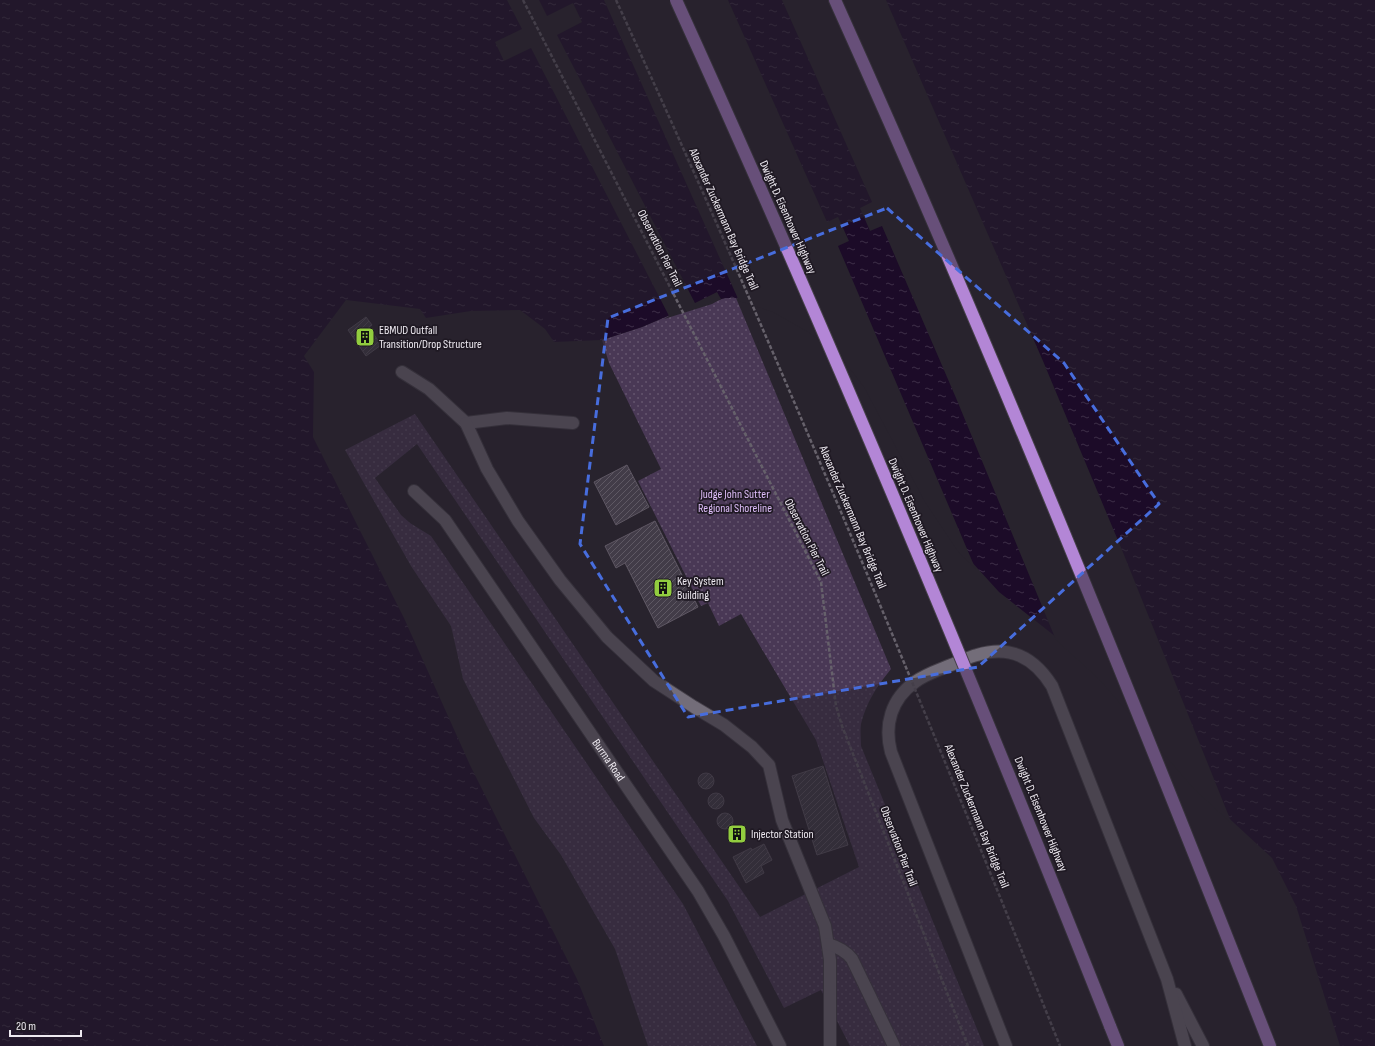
<svg xmlns="http://www.w3.org/2000/svg" width="1375" height="1046" viewBox="0 0 1375 1046" font-family="'Sofia Sans Condensed',sans-serif">
<style>
.green{fill:url(#green-dots)}
.water{fill:url(#water-ripples)}
.pier{fill:#28232d}
.building{fill:url(#building-hatch);stroke:#5e5763}
.lines{fill:none;stroke-linecap:round;stroke-linejoin:round}
.lane-casing{stroke:#46414a;stroke-width:14}
.highway-casing{stroke:#46414a;stroke-width:14}
.path{stroke:#66616b;stroke-width:2.5;stroke-dasharray:4 2;stroke-linecap:butt}
.lane{stroke:#736d79;stroke-width:12}
.highway{stroke:#b386d6;stroke-width:12}
.highway-bridge-casing{stroke:#46414a;stroke-width:14;stroke-linecap:butt}
.path-bridge{stroke:#66616b;stroke-width:2.5;stroke-dasharray:4 2;stroke-linecap:butt}
.highway-bridge{stroke:#b386d6;stroke-width:12}
.marked{fill:none;stroke:#476ddd;stroke-width:3;stroke-dasharray:8 5;stroke-linejoin:round}
.labels{text-anchor:middle;stroke-width:3.5;stroke-linejoin:round;paint-order:stroke}
.street-label{font-size:12px;fill:#ede9f0;stroke:#1f1923}
.poi-label{font-size:12px;fill:#ede9f0;stroke:#1f1923;text-anchor:start}
.park-label{font-size:12px;fill:#dfbefa;stroke:#1f1923}
</style>
<defs>
<pattern id="green-dots" width="8" height="8" patternUnits="userSpaceOnUse"><rect width="8" height="8" fill="#493855"/><path d="M2 2h.1M6 6h.1" fill="none" stroke="#64556e" stroke-width="1.8" stroke-linecap="round"/></pattern>
<pattern id="water-ripples" width="26" height="14" patternUnits="userSpaceOnUse"><rect width="26" height="14" fill="#1c0b28"/><path d="M2 4q2-2 4 0t4 0M15 11q2-2 4 0t4 0" fill="none" stroke="#3d2f48"/></pattern>
<pattern id="building-hatch" width="6" height="6" patternUnits="userSpaceOnUse"><rect width="6" height="6" fill="#423c48"/><path d="M-1 1l2-2M0 6l6-6M5 7l2-2" fill="none" stroke="#5e5863"/></pattern>
</defs>
<rect width="100%" height="100%" fill="#28232d"/>
<!-- green -->
<path class="green" d="M725,298h11l155,371c-14,17 -25,34 -30,55 -1,7 0,15 0,22l123,300h-134l-29,-56 -37,18 -56,-107 -311,-457 -42,34 26,37 9,8 21,13 252,368 74,142h-109l-33,-97 -54,-94 -27,-37 -71,-139 -12,-53 -40,-60 -66,-116 70,-36 345,503 99,-50 -43,-127 -75,-126 -22,12 -11,-23 -7,3 -63,-125 23,-12 -52,-106 -7,-23 40,-13 28,-12z"/>
<!-- water -->
<path class="water" d="M0,0h1375v1046h-35l-44,-140 -24,-48 -77,-71 -95,-109 -44,-41 -57,-45 -40,-44 -93,-162 -24,-32 -33,-24 -35,-20 -38,-12h-11l-32,9 -23,8 -28,12 -40,13 -48,2 -9,-13 -25,-19 -49,1 -45,7 -6,-9 -74,-9 -42,56 10,16 -1,65 91,181 66,147 107,214 27,67h-604z"/>
<!-- pier -->
<path class="pier" d="M507,0h32l8,16 26,-13 9,19 -25,13 138,268 22,-11 4,7 -9,5 -48,15 5,-3 -138,-268 -27,13 -9,-19 27,-13z
M604,0h124l99,222 11,-5 11,24 -11,5 138,324 -19,-20 -32,-48 -61,-115 -24,-31 -32,-24 -35,-20 -34,-11z
M782,0h104l157,361 79,189 110,274 -38,-35 -95,-110 -43,-39 -100,-242 -74,-172 -12,5 -10,-23 12,-6z"/>
<!-- building -->
<path class="building" d="M366,317l6,8 -3,2 12,18 -15,11 -18,-26z
M627,465l22,42 -33,18 -22,-43z
M655,521l43,86 -40,21 -33,-65 -9,5 -11,-22z
M823,766l25,79 -31,10 -25,-79z
M698 781a8 8 0 1 1 16 0a8 8 0 1 1-16 0Z
M708 801a8 8 0 1 1 16 0a8 8 0 1 1-16 0Z
M717 821a8 8 0 1 1 16 0a8 8 0 1 1-16 0Z
M744,828l2,5 -16,7 -2,-4z
M764,844l8,16 -11,6 3,7 -18,10 -13,-26 18,-9 1,2z"/>
<g class="lines">
<!-- lane casing -->
<g class="lane-casing">
<g id="lane">
<path d="M402,372l27,17 37,34 41,-5 66,5"/>
<path d="M466,423l21,46 31,52 42,59 47,57 47,44 40,26 30,18 28,22 17,18 13,55 43,106 5,34v86"/>
<path id="s1" d="M414,491l31,29 253,371 26,45 56,110"/>
<path d="M828,944c10,3 18,7 24,15l42,87"/>
<path d="M1176,994l27,52"/>
<path d="M1006,1046l-115,-294c-7,-27 0,-53 24,-70 11,-8 24,-12 36,-17 9,-3 17,-8 26,-10 33,-10 57,2 75,31l115,293 18,67"/>
</g>
</g>
<!-- highway casing -->
<g class="highway-casing">
<path id="highway" d="M835,0c155,344 297,695 435,1046
M1110,1026l8,20"/>
</g>
<!-- path -->
<path class="path" d="M523,0l298,582 15,124 6,20 126,320"/>
<!-- lane -->
<use href="#lane" class="lane"/>
<!-- highway -->
<use href="#highway" class="highway"/>
<!-- highway-bridge casing -->
<g class="highway-bridge-casing">
<path id="highway-bridge" d="M676,0c154,338 297,681 434,1026"/>
</g>
<!-- path-bridge -->
<path class="path-bridge" d="M616,0c158,344 303,694 444,1046"/>
<!-- highway-bridge -->
<use href="#highway-bridge" class="highway-bridge"/>
</g>
<!-- marked area -->
<path d="M0 0H1375V1046H0ZM887,208l177,155 95,141 -181,163 -290,50 -108,-173 28,-226z" fill="#28232d" fill-opacity=".55" fill-rule="evenodd"/>
<path class="marked" d="M887,208l177,155 95,141 -181,163 -290,50 -108,-173 28,-226z"/>
<!-- icons -->
<defs>
<g id="building-square" transform="scale(1)"><rect x="-9" y="-9" width="18" height="18" rx="4" fill="#92cd3f" stroke="#1f1923"/><path d="M-4-6H4V6H1V3H-1V6H-4ZM-2.5-4.3h1.7v1.8h-1.7ZM.8-4.3h1.7v1.8H.8ZM-2.5-1h1.7V.8h-1.7ZM.8-1h1.7V.8H.8Z" fill="#111"/></g>
</defs>
<g fill-rule="evenodd">
<use href="#building-square" x="365" y="337"/>
<use href="#building-square" x="663" y="588"/>
<use href="#building-square" x="737" y="834"/>
</g>
<g class="labels">
<!-- street labels -->
<g class="street-label">
<text transform="translate(788 217) rotate(66)" y="4">Dwight D. Eisenhower Highway</text>
<text transform="translate(724 219) rotate(66)" y="4">Alexander Zuckermann Bay Bridge Trail</text>
<text transform="translate(660 248) rotate(63)" y="4">Observation Pier Trail</text>
<text transform="translate(916 515) rotate(67)" y="4">Dwight D. Eisenhower Highway</text>
<text transform="translate(853 517) rotate(67)" y="4">Alexander Zuckermann Bay Bridge Trail</text>
<text transform="translate(807 537) rotate(63)" y="4">Observation Pier Trail</text>
<text dy="4" stroke="none"><textPath href="#s1" startOffset="333">Burma Road</textPath></text>
<text transform="translate(1041 814) rotate(68)" y="4">Dwight D. Eisenhower Highway</text>
<text transform="translate(977 816) rotate(68)" y="4">Alexander Zuckermann Bay Bridge Trail</text>
<text transform="translate(899 846) rotate(69)" y="4">Observation Pier Trail</text>
</g>
<!-- poi labels -->
<g class="poi-label">
<text x="379" y="334">EBMUD Outfall<tspan x="379" dy="14">Transition/Drop Structure</tspan></text>
<text x="677" y="585">Key System<tspan x="677" dy="14">Building</tspan></text>
<text x="751" y="838">Injector Station</text>
</g>
<!-- park labels -->
<g class="park-label">
<text x="735" y="498">Judge John Sutter<tspan x="735" dy="14">Regional Shoreline</tspan></text>
</g>
</g>
<!-- scale -->
<path d="M10 1030v6h71v-6" fill="none" stroke="#ede9f0" stroke-width="2"/>
<text x="16" y="1030" font-size="12" fill="#ede9f0" stroke="#1f1923" stroke-width="3" paint-order="stroke">20 m</text>
</svg>
